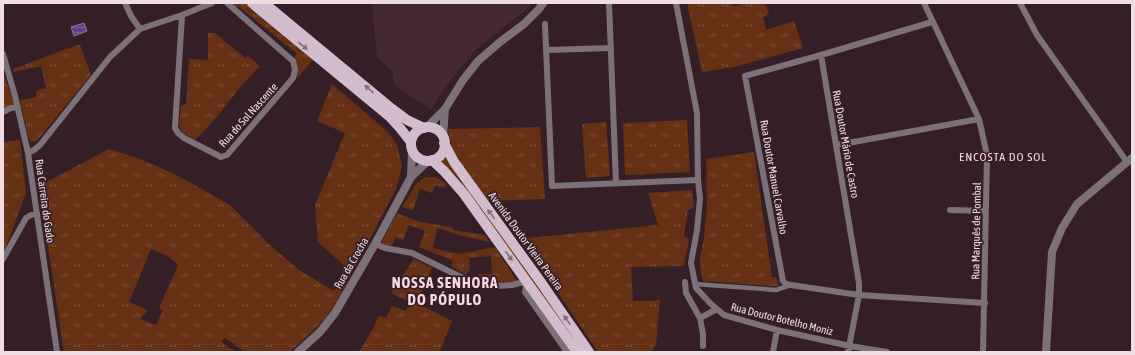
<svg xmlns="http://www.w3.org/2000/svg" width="1135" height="355" viewBox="0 0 1135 355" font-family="'Asap Condensed',sans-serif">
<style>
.built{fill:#442933}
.grass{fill:url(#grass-tufts);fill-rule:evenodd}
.water{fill:url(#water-rules);stroke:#8f71a0}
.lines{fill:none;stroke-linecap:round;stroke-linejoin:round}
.pedestrian{stroke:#7b7279;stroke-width:4.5}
.minor{stroke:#7b7279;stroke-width:6}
.tertiary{stroke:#7b7279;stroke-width:8}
.primary{stroke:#d1bdcd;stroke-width:10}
.oneway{fill:#836e7a}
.labels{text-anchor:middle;stroke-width:3.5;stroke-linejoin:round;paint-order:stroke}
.street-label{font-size:11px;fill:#eedee3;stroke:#351f27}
.neighbourhood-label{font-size:12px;letter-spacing:1px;fill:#f7d9e2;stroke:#351f27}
.district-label{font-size:15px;font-weight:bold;letter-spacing:1px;fill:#f7d9e2;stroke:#351f27}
</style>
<defs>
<pattern id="grass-tufts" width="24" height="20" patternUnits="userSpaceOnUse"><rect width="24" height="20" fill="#653014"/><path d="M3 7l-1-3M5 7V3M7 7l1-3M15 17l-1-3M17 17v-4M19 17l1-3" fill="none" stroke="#7b4e36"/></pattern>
<pattern id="water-rules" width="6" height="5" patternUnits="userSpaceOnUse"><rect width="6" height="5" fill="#664284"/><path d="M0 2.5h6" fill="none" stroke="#7c5d95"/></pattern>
</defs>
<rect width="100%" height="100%" fill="#351f27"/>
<!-- built -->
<path class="built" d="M372,3h159l-2,4 -51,41 -26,30 -21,31 -30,-19 -7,-5 -2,-14 -15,-14 -4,-39z"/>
<!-- grass -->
<path class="grass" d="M230,3h17l67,56 -16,18h-3l-2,-19 4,-4 -59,-48 -2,3z
M687,3h45l1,4 12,-4h18l3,3 3,8 -6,3 3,13 28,-9 9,27 -69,19 -32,5z
M208,33h7l30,25 3,-2 12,10 -18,19 -27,34 -13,14 -7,7 -13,-8 -3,-6 2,-20 5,-2 3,-45 19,1z
M80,45l11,30 -50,61 -4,5 -6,1 -3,-6 -8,-36 17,-3 -1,-6 10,-3 -5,-22 -27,6 -1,-3 56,-21z
M3,71l11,33 -11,5z
M332,84l57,49 8,12 5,21 -6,23 -59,112 -13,19 -34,32h-45l-20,-14 -4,4 15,10h-172l-25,-166 70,-37 31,10 32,14 28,15 31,18 40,40 28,24 35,21 11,-25 -27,-24 -3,-37 30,-72 -28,-12zM151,249l17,7 10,9 -19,43 4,2 -7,15 -16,-6 8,-9 -19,-8z
M687,120l3,52 -65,3 -2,-52z
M606,122l4,54 -24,2 -4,-54z
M540,127l5,72 -58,2 -30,-41 -5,-12 -4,-19z
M20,140l6,53 -23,62v-113z
M754,152l18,125h4l3,9h-9l-67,-5 -2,-7 -1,-17 4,-19 3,-32 -1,-47z
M446,156l139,196h-3l-114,-158 -29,-31z
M426,177h10l10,7 -2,4 -9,-3 -3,8 -12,-4 -7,21 -11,-3 15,-24z
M692,190l2,18 -6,2 -4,26 5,3 -5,27 -53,1 2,34h20l7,-2 -3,36 -1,9 -5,8h-53l-52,-77 -27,-36 139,-14 -10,-32z
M397,213l23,9 32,5 1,3 31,5 7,7 -22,-4 -32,-10 -4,20 26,6 36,-7 22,34c-13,1 -25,4 -38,-1v-6h13l-1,-18 -22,2 1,11 -4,6 -15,-9 2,-5 -34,-14 6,-16 -16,-6 -6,15 -8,-3 -2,7 -7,2 -5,-3z
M414,259l18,9 -15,35 35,18 -12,30 2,1h-83l12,-20 8,-16 7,2 6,-12 14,5 4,-9 -19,-9z"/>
<!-- water -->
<path class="water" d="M84,23l3,8 -13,5 -3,-9z"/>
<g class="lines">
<!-- pedestrian -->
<path class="pedestrian" d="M695,284l81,6 15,-5"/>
<!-- minor -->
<path class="minor" d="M125,3l6,13 9,13
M609,3l7,180
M676,3l21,110 1,67 2,19 -3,31 -6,33 5,25 15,16 13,11 53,15 73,16 37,6
M924,3l55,116 8,36 -4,197
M1020,3l17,32 90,127
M182,15l-7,113 3,5 6,5 37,19 6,-2 66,-77 2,-8 -2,-9 -66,-58
M545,24l7,162 146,-6
M547,50l64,-2
M3,54l12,42 13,57 29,199
M821,55l-76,21 38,205 3,3 5,1 68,10 126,8
M3,112l8,-4 7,-1
M837,145l142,-26
M28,153l6,-3 6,-5 70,-88 30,-28 42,-14 30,-12
M950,210l36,1
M375,244l10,4 27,5 49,24 23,8 13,1 15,-1 15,-4 -2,11 42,60
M3,259l23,-41 5,-3 6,-2
M685,282l1,11 14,25 3,16v12
M700,318l17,-9
M773,352l4,-22
M848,352l11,-57v-12l-38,-228 111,-33"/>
<!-- tertiary -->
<path class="tertiary" d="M427,127l18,-18 18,-29 15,-19 22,-19 24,-18 15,-15 4,-6
M443,137l2,-28
M411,177l1,-26
M298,352l22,-20 15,-19 40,-69 36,-67 17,-16
M1046,352l6,-100 10,-24 15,-24 55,-46"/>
<!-- primary -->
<path class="primary" d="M252,3l138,114 10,11 11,14
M264,3l127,105 16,12 17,8
M411 144a17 17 0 1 1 34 0a17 17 0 1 1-34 0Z
M444,143l10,19 86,119 49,71
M432,160l12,11 20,23 113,158"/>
</g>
<!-- one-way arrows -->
<defs><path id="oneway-solid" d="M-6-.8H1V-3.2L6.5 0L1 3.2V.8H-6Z"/></defs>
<g class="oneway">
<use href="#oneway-solid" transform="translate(303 46) rotate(39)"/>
<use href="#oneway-solid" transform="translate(369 89) rotate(-140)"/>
<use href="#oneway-solid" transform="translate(491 214) rotate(-126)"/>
<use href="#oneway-solid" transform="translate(509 256) rotate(54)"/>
<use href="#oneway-solid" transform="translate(567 320) rotate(-125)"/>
</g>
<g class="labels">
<!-- street labels -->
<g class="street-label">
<text transform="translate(248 115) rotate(-48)" y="4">Rua do Sol Nascente</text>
<text transform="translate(846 144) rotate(80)" y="4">Rua Doutor Mário de Castro</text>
<text transform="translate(774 177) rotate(80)" y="4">Rua Doutor Manuel Carvalho</text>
<text transform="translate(45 201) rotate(82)" y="4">Rua Carreira do Gado</text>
<text transform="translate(976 231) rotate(-89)" y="4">Rua Marquês de Pombal</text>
<text transform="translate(526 241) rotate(54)" y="4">Avenida Doutor Vieira Pereira</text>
<text transform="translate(351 263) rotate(-60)" y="4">Rua da Crocha</text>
<text transform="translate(782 319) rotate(14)" y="4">Rua Doutor Botelho Moniz</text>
</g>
<!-- neighbourhood labels -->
<g class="neighbourhood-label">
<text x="1003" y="161">ENCOSTA DO SOL</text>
</g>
<!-- district labels -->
<g class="district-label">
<text x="445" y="288">NOSSA SENHORA<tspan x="445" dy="17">DO PÓPULO</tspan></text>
</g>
</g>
<!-- border -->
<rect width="1135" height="355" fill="none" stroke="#eedee3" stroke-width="8"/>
</svg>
